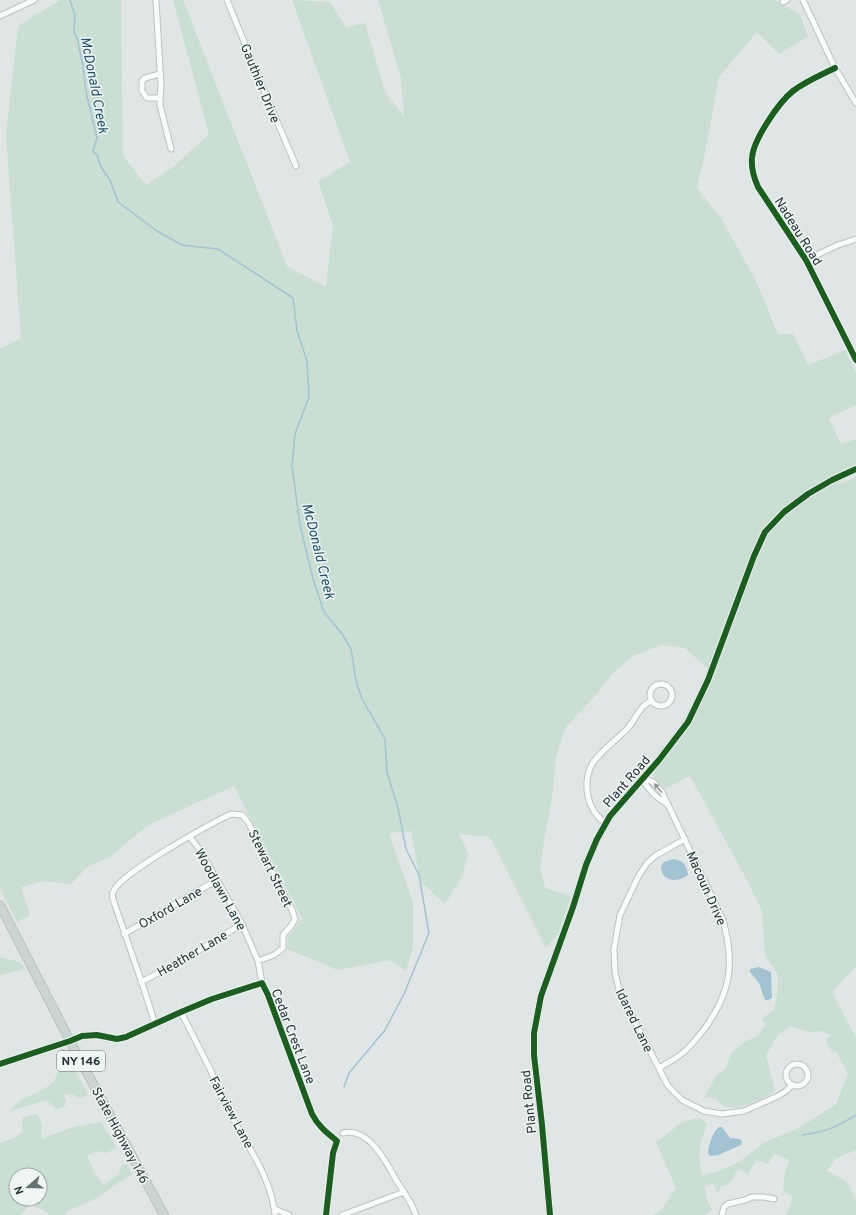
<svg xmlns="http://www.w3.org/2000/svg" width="856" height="1215" viewBox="0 0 856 1215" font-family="Overpass,sans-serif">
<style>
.green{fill:#caded4;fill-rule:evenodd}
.water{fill:#a3c2d2}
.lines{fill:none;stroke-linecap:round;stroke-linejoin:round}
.stream{stroke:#a3c2d2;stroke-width:1.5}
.minor-casing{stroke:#bdc3c2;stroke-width:7}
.tertiary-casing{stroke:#bdc3c2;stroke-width:8}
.primary-casing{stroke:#bbc3c2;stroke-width:10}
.minor{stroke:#fafbfb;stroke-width:5}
.tertiary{stroke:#fafbfb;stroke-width:6}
.primary{stroke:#ccd3d3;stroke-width:8}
.cycleway-casing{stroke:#eef5f3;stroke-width:8}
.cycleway{stroke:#1b5e20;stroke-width:6}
.oneway{fill:#8e9898}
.labels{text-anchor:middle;stroke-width:3;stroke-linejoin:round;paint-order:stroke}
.shield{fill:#eef5f3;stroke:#5e6f6e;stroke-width:1}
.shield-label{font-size:12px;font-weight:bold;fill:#213635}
.street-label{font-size:13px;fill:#213635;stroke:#eef5f3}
.water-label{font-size:14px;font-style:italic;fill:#20516d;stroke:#eef5f3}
</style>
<rect width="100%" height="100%" fill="#e0e6e5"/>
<!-- green -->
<path class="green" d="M60,0h61l2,156 23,29 28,-19 35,-32 -36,-134h10l104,266 39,21 7,-61 -15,-45 32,-19 -58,-162 38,2 16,25 19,-4 20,69 19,24 -3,-38 -23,-78h397l25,15 8,21 -29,18 -22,-22 -38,45 -13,71 -9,40 24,30 35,63 22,53h15l15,31 37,-15 11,23v32l-27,13 12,26 15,-5v25l-19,21 19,-8v489l-24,26 24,46v112l-21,9 -8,12 19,10 10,18v16h-70l7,-18 -10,-7 1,-14 5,-16 -15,-6 -6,10 -12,-4 -8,14 -9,-4 -3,2c-3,8 -6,12 -15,14l-3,8 -5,-11 -8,4 1,10 6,13 -7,5h-52l8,-5 15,-22 -20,-46 28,-21 16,-3 7,6c-1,6 -5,12 -6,18 -2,8 -2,26 2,33l16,-4 20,-9 26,-20 32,-13 39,-25 12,-30 -11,-21 -4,-1 -6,-7v-6l5,-4 -12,-4 -11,1 -19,-6 -12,9 -12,20 9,36 -16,9 -21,8 -14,-1 -9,-9 -11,-1 12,-21 10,-8 6,-16 14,-11 12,-5 8,-12 -5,-5 13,-9 4,-20v-15l-13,-20 -3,-44 -15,-31 -57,-104 -25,13 -7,-6 -5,-7 5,-24 18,-19 15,-26 17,-38 -23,-21 -24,-3 -28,11 -22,19 -14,19 -31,33 -10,29 -4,43 -7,36 -5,31 5,22 26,8 -13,38 -12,14 -56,-111 -31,-3 9,19 -5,22 -18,29 -25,-23 -9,-50 -22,2 24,70v45l-7,23 -16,-11 -52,10 -51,-21 1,-12 14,-19 -68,-132 -86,39 -38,32 -23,10 -16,17 -27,-3 -23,6 9,28 -13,7 -17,-33v-540l21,-11 -15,-203 12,-109z
M0,957l21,5 4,7 -25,6z
M62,1048l5,4 21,43 -8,4 -8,-5 -9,1 3,5 -1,6 -8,3 -11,-9 -37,12c2,-3 4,-7 8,-9 20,-14 48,-14 40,-47z
M37,1114l5,11 -1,14 32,-12 28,-5 16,26 -11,5 -10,-2 -9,5 7,15 9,14 16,-11 3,-10 6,1 4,9 -37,25 -28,12 -2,4h-16l-4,-4 -15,-6 -10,10h-20v-72l14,-5 8,-6v-14zM16,1175h24v24h-24z"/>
<!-- water -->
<path class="water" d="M673,859c10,1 14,6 15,16 -10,8 -27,7 -27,-9l3,-4z
M759,967l12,5 1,26 -4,2h-3l-6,-17 -9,-11v-3z
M719,1127h3l8,11 10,1 2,3 -1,3 -23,10 -8,1 -2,-3c1,-9 4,-20 11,-26z"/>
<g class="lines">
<!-- stream -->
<path class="stream" d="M70,0l5,15 -1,17 3,6 6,28 3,26 11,46 -4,13 4,4 4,12 9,13 8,22 39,29 25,14 36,4 75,49 4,33 10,30 2,36 -14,37 -3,32 8,59 13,54 11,33 18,22 9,15 5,32 6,18 23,40 2,33 11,36 8,41 13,26 10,58 -25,61 -19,36 -36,43 -5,14
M802,1135c23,-3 35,-8 54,-20"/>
<!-- minor casing -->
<g class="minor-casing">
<path id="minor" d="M156,0l5,86 -1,12h-13l-5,-7v-10l3,-3 15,-4
M227,0l38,93 31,73
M803,0l32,68 21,35
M783,2l4,-2
M0,16l34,-16
M835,68c-14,7 -29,13 -42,23 -14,11 -40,49 -41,67 -1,11 2,20 6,29l48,73 50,100
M160,98v7l11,44
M806,260l32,-15 18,-6
M650 695a11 11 0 1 1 22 0a11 11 0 1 1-22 0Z
M642,778l11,4 9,10 61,128c12,43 8,72 -18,108 -8,10 -15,20 -25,27 -7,5 -14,9 -21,13
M642,778c6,12 14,20 25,26
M606,824c-9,-7 -16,-17 -18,-28 -7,-36 19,-46 40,-68 8,-9 12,-24 24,-27
M190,837l10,13 42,74 16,37 4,22
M685,839l-30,17 -8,7 -9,14 -18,38 -6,34 1,23 4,18 49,96 14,14 22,11 18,3 22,-3 34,-15 8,-5 6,-6
M124,934l93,-54
M141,982l42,-22 59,-36
M181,1012c10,20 20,39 30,59 5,12 9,23 15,34 17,36 45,69 49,110
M155,1024l-11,-35 -29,-84c-2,-5 -4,-10 -1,-15 9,-18 96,-66 117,-76l11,1 6,7 44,88 3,9 -4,7 -8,9v13l-9,7 -16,6
M0,1064l70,-23 12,-5 15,-1 20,4 9,-2 55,-25 31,-13 50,-16 6,12 44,119c6,12 15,19 25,27l-4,12 -7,62
M786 1075a11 11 0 1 1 22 0a11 11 0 1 1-22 0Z
M343,1133c27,-6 44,31 55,50 7,10 14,21 18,32
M275,1209l14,6
M342,1215l62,-23
M722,1215l2,-8 4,-3 17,-4 7,-3h12l10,2"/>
</g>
<!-- tertiary casing -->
<g class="tertiary-casing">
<path id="tertiary" d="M550,1215l-8,-90 -8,-70v-22l7,-37 32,-89 13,-42 11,-26 13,-23 49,-56 29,-38 20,-42 46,-124 11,-24 19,-20 24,-18 24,-14 24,-11"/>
</g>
<!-- primary casing -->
<g class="primary-casing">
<path id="primary" d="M0,905l70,136 94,174"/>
</g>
<!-- minor -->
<use href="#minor" class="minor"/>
<!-- tertiary -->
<use href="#tertiary" class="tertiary"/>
<!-- primary -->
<use href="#primary" class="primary"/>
<!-- cycleway casing -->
<g class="cycleway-casing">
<path id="cycleway" d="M835,68c-14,7 -29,13 -42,23 -14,11 -40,49 -41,67 -1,11 2,20 6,29l48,73 50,100
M0,1064l70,-23 12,-5 15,-1 20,4 9,-2 55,-25 31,-13 50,-16 6,12 44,119c6,12 15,19 25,27l-4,12 -7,62
M550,1215l-8,-90 -8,-70v-22l7,-37 32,-89 13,-42 11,-26 13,-23 49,-56 29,-38 20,-42 46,-124 11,-24 19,-20 24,-18 24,-14 24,-11"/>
</g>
<!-- cycleway -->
<use href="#cycleway" class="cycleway"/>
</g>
<!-- one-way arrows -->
<defs><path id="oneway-solid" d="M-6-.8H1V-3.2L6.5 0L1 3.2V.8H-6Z"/></defs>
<use class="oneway" href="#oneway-solid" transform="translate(658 788) rotate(-130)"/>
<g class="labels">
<!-- shield labels -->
<rect class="shield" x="57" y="1051" width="48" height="20" rx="3"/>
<g class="shield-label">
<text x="81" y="1065">NY 146</text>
</g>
<!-- street labels -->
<g class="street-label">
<text transform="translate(261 83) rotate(68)" y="5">Gauthier Drive</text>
<text transform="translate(799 231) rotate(58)" y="5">Nadeau Road</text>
<text transform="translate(626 781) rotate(-49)" y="5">Plant Road</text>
<text transform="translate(271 868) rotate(64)" y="5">Stewart Street</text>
<text transform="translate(707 888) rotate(66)" y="5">Macoun Drive</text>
<text transform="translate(221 889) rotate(61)" y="5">Woodlawn Lane</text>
<text transform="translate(170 907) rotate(-30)" y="5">Oxford Lane</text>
<text transform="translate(192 953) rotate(-30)" y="5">Heather Lane</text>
<text transform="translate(635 1020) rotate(64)" y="5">Idared Lane</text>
<text transform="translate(294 1036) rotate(69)" y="5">Cedar Crest Lane</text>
<text transform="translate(528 1102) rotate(-96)" y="5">Plant Road</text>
<text transform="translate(232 1112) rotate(62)" y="5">Fairview Lane</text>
<text transform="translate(121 1135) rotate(62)" y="5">State Highway 146</text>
</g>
<!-- water labels -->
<g class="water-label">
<text transform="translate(95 85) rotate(79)" y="5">McDonald Creek</text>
<text transform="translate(319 551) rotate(76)" y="5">McDonald Creek</text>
</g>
</g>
<!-- north arrow -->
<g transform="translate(28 1187) rotate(250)"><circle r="19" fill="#eef5f3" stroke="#9ca9a7"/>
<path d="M0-3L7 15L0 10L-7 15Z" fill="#647473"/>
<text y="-6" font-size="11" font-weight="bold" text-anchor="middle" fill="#213635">N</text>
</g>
</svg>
